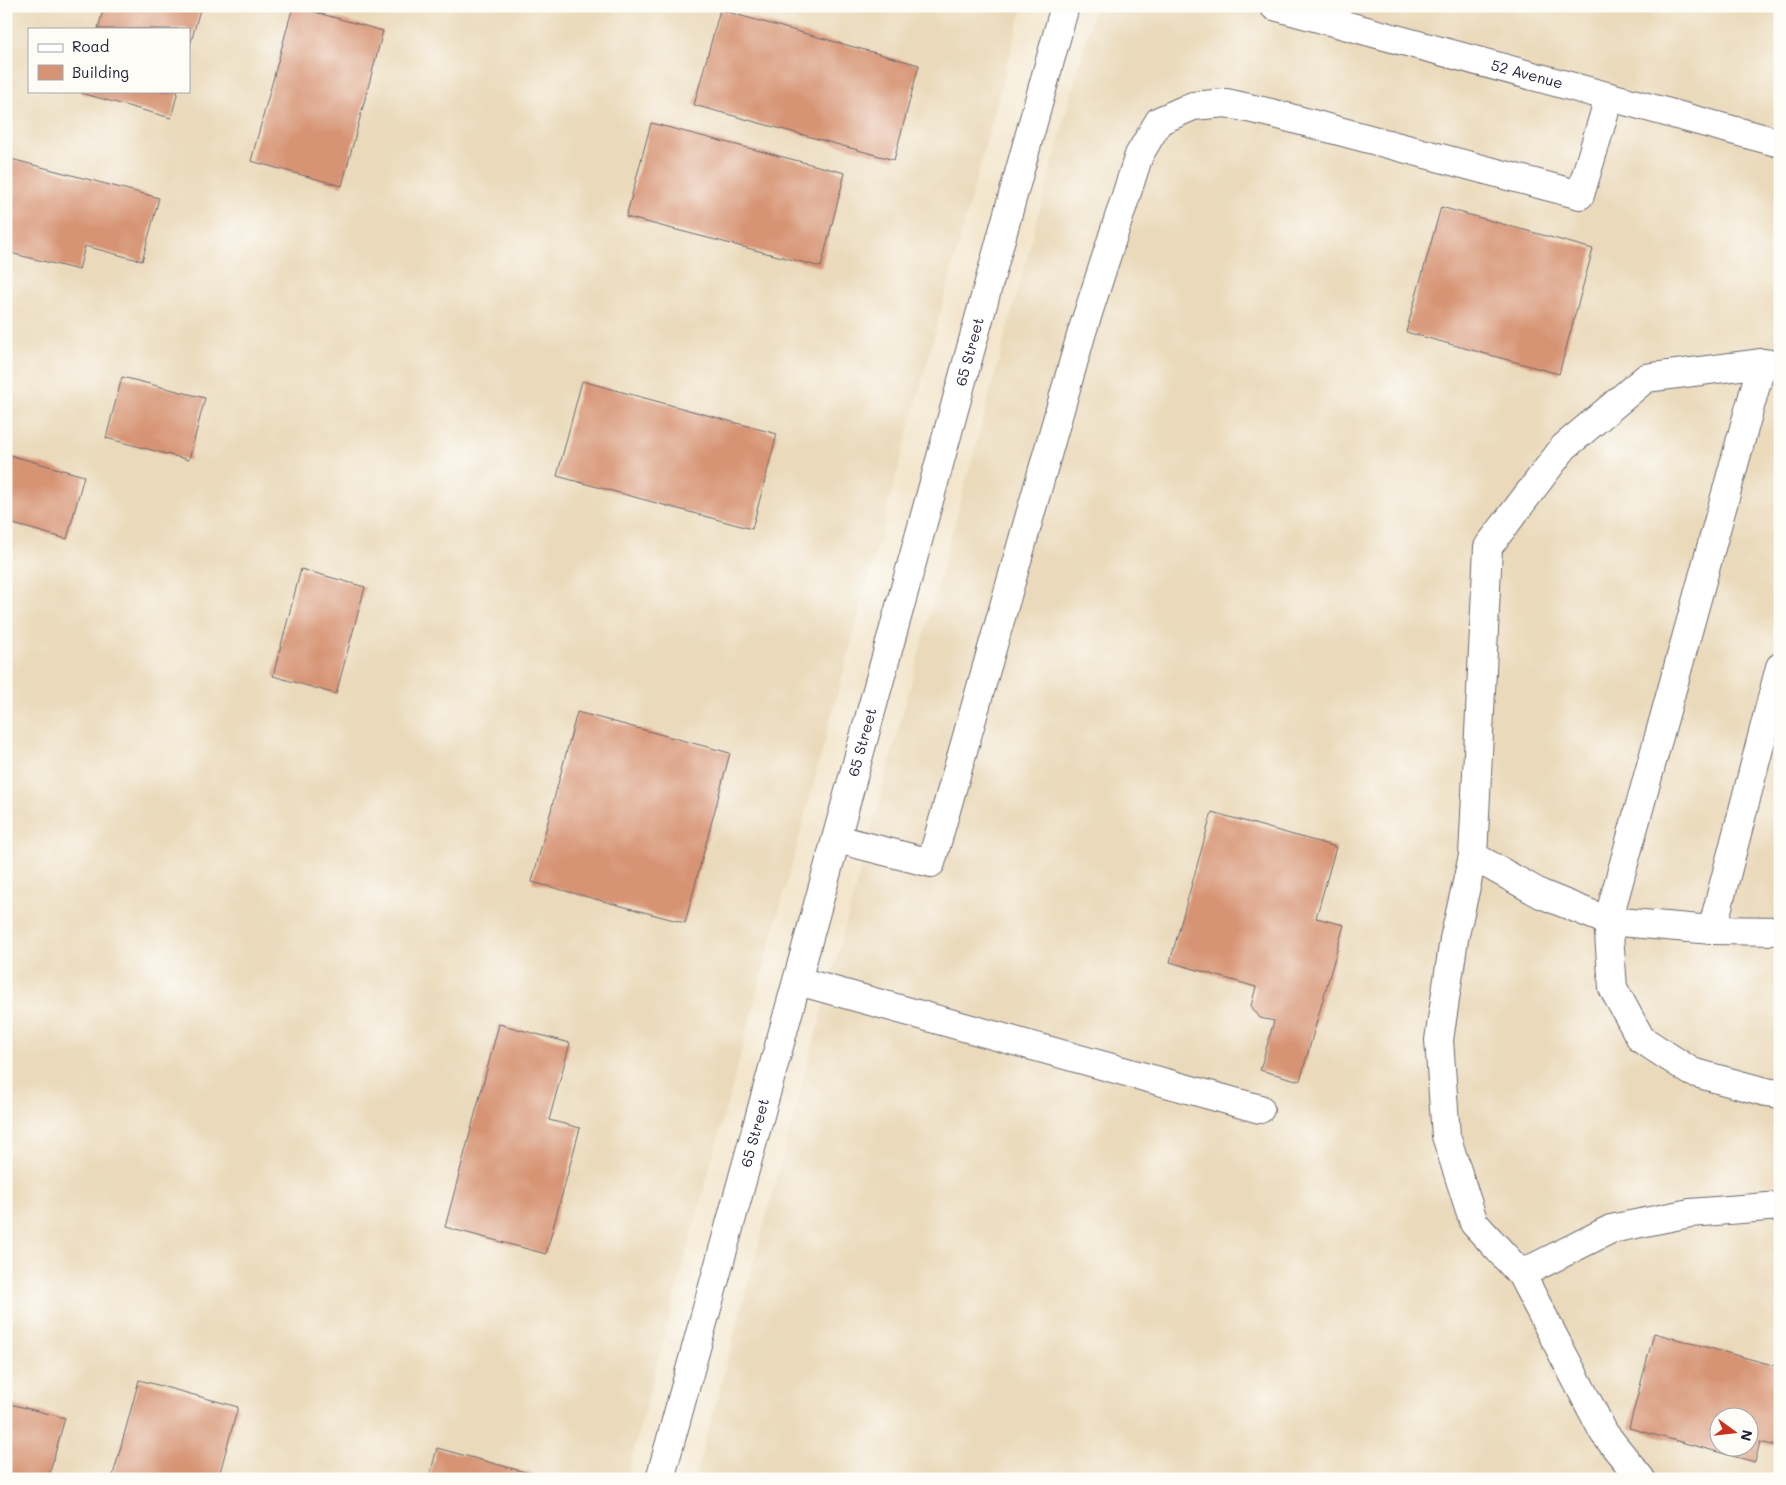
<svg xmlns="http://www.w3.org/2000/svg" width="1786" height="1485" viewBox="0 0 1786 1485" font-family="Mali,sans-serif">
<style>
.built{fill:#ead9ba;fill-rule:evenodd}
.building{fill:#d79474;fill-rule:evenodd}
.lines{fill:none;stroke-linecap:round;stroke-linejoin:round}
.minor-casing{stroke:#6b676e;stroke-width:30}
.minor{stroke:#fff;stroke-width:28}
.labels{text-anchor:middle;stroke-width:4.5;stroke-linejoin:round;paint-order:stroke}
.street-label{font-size:15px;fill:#22223b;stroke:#fdfcf7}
</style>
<rect width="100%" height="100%" fill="#fdfcf7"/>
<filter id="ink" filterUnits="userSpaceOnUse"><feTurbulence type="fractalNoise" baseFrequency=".02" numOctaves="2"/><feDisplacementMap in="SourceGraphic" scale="10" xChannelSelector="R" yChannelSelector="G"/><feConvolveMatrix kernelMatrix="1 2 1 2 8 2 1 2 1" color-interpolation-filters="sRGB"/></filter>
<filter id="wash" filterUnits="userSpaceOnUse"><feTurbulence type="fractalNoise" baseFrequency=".0096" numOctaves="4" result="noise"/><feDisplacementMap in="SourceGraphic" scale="20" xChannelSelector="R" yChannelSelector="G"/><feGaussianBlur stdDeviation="1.12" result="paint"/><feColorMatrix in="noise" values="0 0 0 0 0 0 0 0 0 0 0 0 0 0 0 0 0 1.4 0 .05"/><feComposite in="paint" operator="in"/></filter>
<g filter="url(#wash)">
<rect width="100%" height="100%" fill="#f3e6cd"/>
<!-- built -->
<path class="built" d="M6,6h1017l-397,1473h-620zM29,29h160v62h-160z
M1095,6h685v1473h-1085zM1718,1418h30v30h-30z"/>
<g id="blocks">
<!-- building -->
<path class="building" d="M104,6h97l-12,43v-20h-91z
M293,6l90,25 -41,155 -91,-25z
M720,10l199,55 -25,95 -200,-55z
M81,91h97l-7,27 -90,-25z
M651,123l194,50 -24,94 -195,-50z
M11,159l148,39 -17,63 -57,-15 -6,24 -73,-18v-75z
M1441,207l152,42 -34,125 -153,-42z
M122,377l83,21 -16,62 -83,-22z
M582,381l195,53 -25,95 -195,-53z
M6,454l78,22 -17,63 -61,-17z
M301,569l64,18 -29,107 -63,-18z
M577,712l153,41 -45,170 -153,-41z
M1212,812l124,35 -20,71 28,7 -44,156 -40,-11 14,-49 -14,-3 -9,-12 5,-19 -86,-25z
M499,1024l71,19 -21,77 31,8 -34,126 -101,-27z
M1654,1333l126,34v80l-20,-5 -5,20 -126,-34zM1718,1418h30v30h-30z
M139,1380l99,27 -20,72h-106z
M6,1403l59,15 -17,61h-42z
M437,1448l110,30v1h-118z"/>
</g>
</g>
<g filter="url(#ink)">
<use href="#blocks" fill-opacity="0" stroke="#6b676e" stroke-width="1"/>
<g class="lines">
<!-- minor casing -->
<g class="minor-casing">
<g id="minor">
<path id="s1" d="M1274,6l506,137"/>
<path d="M1762,363l-154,558 5,67 28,51 51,33 74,20 14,2"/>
<path d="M1780,365l-18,-2 -116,15 -82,69 -76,100 -15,309 -19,83 -15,101 7,96 28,87 47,51 90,-45 79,-16 90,-7"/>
<path d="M837,839l94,24 151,-531 57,-177 20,-34 34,-15 33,-3 49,11 305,81 29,-97"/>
<path d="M1473,856l68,38 67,27 104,9 68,1"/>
<path d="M1712,930l68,-263"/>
<path d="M798,981l462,128"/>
<path d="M1521,1274l83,159 37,46"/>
<path id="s2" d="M660,1479l405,-1473"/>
</g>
</g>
<!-- minor -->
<use href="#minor" class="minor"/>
</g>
</g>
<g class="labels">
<!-- street labels -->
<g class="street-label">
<text dy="5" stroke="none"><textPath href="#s1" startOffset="262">52 Avenue</textPath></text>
<text dy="5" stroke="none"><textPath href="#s2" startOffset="1169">65 Street</textPath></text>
<text dy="5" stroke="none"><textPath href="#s2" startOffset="764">65 Street</textPath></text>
<text dy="5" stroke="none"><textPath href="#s2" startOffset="359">65 Street</textPath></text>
</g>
</g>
<!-- margin -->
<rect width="1786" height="1485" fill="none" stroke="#fdfcf7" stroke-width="25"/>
<!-- legend -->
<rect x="28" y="28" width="162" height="65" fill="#fdfcf7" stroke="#a5a5ac"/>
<rect x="38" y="44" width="25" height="8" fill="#ffffff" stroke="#a5a5ac"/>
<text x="72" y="52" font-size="15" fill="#22223b">Road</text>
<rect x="38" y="65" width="25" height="15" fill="#d79474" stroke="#a5a5ac"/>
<text x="72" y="78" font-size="15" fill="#22223b">Building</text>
<!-- north arrow -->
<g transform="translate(1734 1432) rotate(105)"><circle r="24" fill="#fdfcf7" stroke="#a5a5ac"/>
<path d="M0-4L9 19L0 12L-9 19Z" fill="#c8321e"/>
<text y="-8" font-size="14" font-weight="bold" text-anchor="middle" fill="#22223b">N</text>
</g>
</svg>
